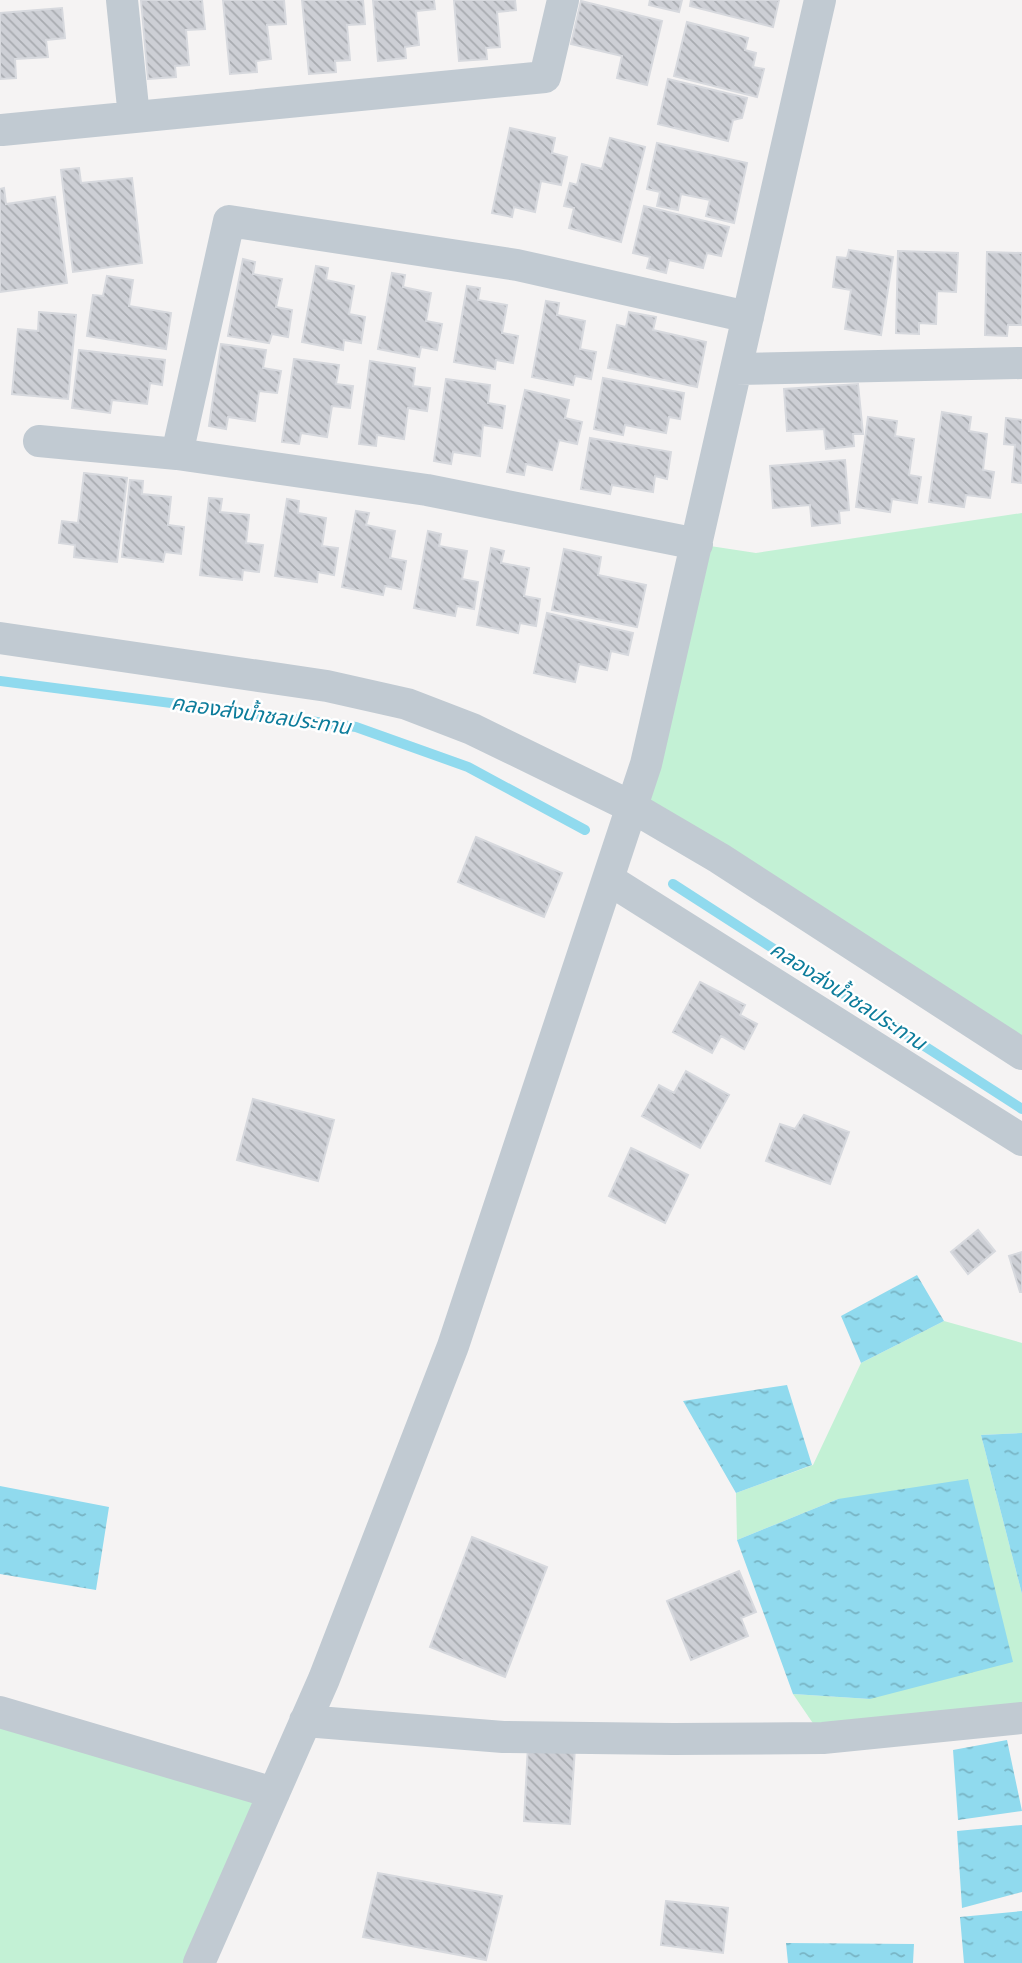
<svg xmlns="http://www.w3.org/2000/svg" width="1022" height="1963" viewBox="0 0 1022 1963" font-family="Rubik,'Noto Sans Thai',sans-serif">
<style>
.green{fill:#c3f1d5}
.water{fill:url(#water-ripples)}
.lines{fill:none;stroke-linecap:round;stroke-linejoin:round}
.stream{stroke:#90daee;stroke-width:10}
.building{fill:url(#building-back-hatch);stroke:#d7d9de;stroke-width:2}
.street{stroke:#c1cad2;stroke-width:32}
.labels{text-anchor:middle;stroke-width:5;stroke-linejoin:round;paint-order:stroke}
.water-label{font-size:21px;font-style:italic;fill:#0c7c9b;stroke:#fff}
</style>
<defs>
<pattern id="water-ripples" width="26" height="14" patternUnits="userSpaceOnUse" patternTransform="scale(1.75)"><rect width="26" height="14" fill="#90daee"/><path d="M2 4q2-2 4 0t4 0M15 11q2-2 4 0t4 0" fill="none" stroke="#78b4c4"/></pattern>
<pattern id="building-back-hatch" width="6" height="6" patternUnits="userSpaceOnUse" patternTransform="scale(1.75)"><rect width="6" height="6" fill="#cdcfd5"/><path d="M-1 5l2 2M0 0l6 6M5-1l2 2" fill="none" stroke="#a8abb0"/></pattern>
</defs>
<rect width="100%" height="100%" fill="#f5f3f3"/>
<!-- green -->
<path class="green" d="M1022,513v540l-390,-246 65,-263 59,9z
M944,1321l78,22v90l-41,2 41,159v124l-199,20 -30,-44 77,5 -32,-200 -101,41 -1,-47 77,-28 48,-102z
M0,1712l274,81 -72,170h-202z"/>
<!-- water -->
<path class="water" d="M917,1275l27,46 -83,42 -20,-47z
M787,1385l25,80 -76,28 -53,-92z
M1022,1433v161l-41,-159z
M968,1479l45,183 -143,37 -77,-5 -56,-154 101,-41z
M0,1486l109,21 -13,83 -96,-16z
M1007,1740l15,71 -64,9 -5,-70z
M1022,1825v67l-60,16 -5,-77z
M1022,1911v52h-58l-4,-46z
M786,1943l128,1 -1,19h-125z"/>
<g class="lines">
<!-- stream -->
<path class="stream" d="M0,681l356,46 112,40 117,63
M673,884l349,225"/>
</g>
<!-- building -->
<path class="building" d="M141,0h61l3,29 -19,1 3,35 -14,1 1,11 -28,2z
M223,0h61l2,24 -19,1 4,34 -15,2 1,11 -27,2z
M302,0h61l2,24 -18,1 3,35 -15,1 1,11 -27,2z
M373,0h61l1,9 -19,2 3,34 -14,2 1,11 -28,3z
M454,0h61l1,10 -19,2 3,35 -14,1 1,11 -28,2z
M650,0h32l-3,12 -30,-7z
M691,0h88l-6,27 -83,-21z
M581,1l81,20 -15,64 -30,-7 5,-22 -51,-12z
M62,8l3,30 -19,2 2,17 -33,2 1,19 -16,1v-66z
M687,22l61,16 -3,12 11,3 -3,14 11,2 -7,28 -83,-21z
M668,79l79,19 -5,20 -9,2 -5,21 -70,-17z
M510,128l45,10 -3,15 15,4 -6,28 -20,-4 -6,31 -21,-5 -2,10 -20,-4z
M610,138l35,9 -24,95 -52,-14 5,-20 -10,-2 6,-23 7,2 5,-21 20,5z
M657,143l90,20 -13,60 -28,-7 4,-16 -29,-6 -3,16 -21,-4 3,-14 -13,-3z
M79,168l2,15 51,-5 10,85 -69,9 -12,-102z
M4,188l2,16 49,-7 12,86 -67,9v-103z
M644,206l85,21 -8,29 -14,-3 -4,15 -34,-8 -3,13 -19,-5 3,-11 -17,-4z
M849,250l44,7 -12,78 -36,-6 6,-39 -18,-3 4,-30 10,1z
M898,251l60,2 -2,39 -19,-1 -1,33 -17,-1v11l-23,-1z
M987,252l35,1v72h-14l-1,11 -22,-1z
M243,259l12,3 -2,12 29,5 -6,28 16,3 -4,27 -16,-3 -3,9 -41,-7z
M316,266l12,2 -2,12 28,6 -5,28 16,3 -4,26 -17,-3 -1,10 -41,-8z
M392,273l13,2 -2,12 28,6 -5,28 16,3 -5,26 -16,-3 -2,10 -41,-8z
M107,276l26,4 -4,26 42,7 -5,36 -79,-13 6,-41 10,1z
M467,286l13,2 -2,12 29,5 -5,28 16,3 -5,27 -17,-3 -1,9 -41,-7z
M546,301l13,2 -2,12 28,6 -5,28 16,3 -5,27 -16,-3 -2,9 -41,-8z
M39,312l37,3 -8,84 -56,-5 6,-65 20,2z
M629,312l27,5 -3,13 53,12 -9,45 -89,-19 9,-43 9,2z
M221,344l45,6 -3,18 18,3 -4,22 -18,-2 -4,30 -27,-4 -2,12 -17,-3z
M79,350l86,10 -3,25 -12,-2 -3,21 -35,-4 -2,13 -38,-5z
M294,359l45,6 -3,19 17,2 -3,22 -18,-2 -5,31 -26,-4 -2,11 -17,-2z
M370,361l45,7 -2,18 17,2 -3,23 -19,-3 -4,31 -27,-4 -1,11 -17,-2z
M603,378l81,15 -4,26 -11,-2 -3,16 -41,-8 -2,10 -29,-6z
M446,379l44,6 -2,18 17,3 -3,22 -19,-3 -3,31 -27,-4 -2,12 -17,-3z
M858,384l5,50h-10l1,12 -28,3 -2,-20 -37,2 -3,-42z
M525,390l44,10 -4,18 17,4 -5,22 -18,-4 -7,30 -26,-6 -2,11 -17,-3z
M942,412l29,5 -2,14 18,3 -4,36 11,2 -4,26 -24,-3 -2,12 -35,-5z
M868,417l29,4 -2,15 19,3 -5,36 12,2 -4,26 -25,-4 -2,13 -34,-5z
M1006,418l16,2v63l-10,-1 3,-37 -11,-1z
M590,438l81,14 -4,27 -12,-3 -2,16 -41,-7 -2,9 -29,-5z
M845,460l4,50 -10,1 1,12 -28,3 -2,-21 -37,3 -3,-42z
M84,473l43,5 -10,84 -43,-5 1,-12 -16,-2 3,-22 16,2z
M130,480l13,1 -1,13 29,3 -3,28 16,2 -3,27 -16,-2 -2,10 -41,-5z
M209,498l13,1 -2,13 29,3 -3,28 17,2 -4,27 -16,-2 -1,10 -42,-5z
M287,499l12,2 -1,12 28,5 -4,28 16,2 -4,27 -16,-3 -1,10 -42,-6z
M356,511l13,2 -3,12 29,6 -5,27 16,3 -5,28 -16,-3 -2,9 -41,-8z
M428,531l13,3 -2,12 28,5 -5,28 16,3 -4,27 -17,-3 -2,10 -41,-8z
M491,548l13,3 -3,12 28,5 -5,28 16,3 -4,27 -16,-3 -2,10 -41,-8z
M564,549l37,8 -3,18 48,10 -9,42 -85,-17z
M547,613l86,20 -5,22 -17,-4 -4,19 -28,-6 -4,18 -41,-9z
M476,837l86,36 -18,44 -86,-35z
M700,982l45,23 -5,10 17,9 -13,25 -23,-13 -9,17 -39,-21z
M686,1071l43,24 -29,53 -58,-32 17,-31 15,8z
M253,1099l81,21 -16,61 -81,-21z
M804,1115l45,17 -19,52 -64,-23 14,-37 15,5z
M631,1148l57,27 -23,48 -56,-27z
M978,1230l17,21 -27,23 -17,-22z
M1022,1252v40h-2l-11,-36z
M472,1537l75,30 -42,110 -75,-30z
M739,1571l17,41 -15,6 7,18 -57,24 -24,-59z
M528,1745l47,3 -5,76 -46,-3z
M378,1873l124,23 -16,64 -123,-23z
M666,1901l62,7 -5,45 -62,-8z"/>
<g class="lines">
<!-- street -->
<path class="street" d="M122,0l12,117
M2,130l543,-53 18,-77
M736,369l286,-6
M39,441l138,13 250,36 270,54
M177,454l52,-233 288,44 231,52
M0,638l327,48 80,18 65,25 160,78 87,51 303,196
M608,879l414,261
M0,1712l274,81
M305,1721l198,16 170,2 150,-1 199,-20
M199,1963l125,-284 129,-333 193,-582 174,-764"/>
</g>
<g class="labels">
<!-- water labels -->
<g class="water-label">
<text transform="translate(261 715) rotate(8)" y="7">คลองส่งน้ำชลประทาน</text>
<text transform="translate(848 996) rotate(33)" y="7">คลองส่งน้ำชลประทาน</text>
</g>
</g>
</svg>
